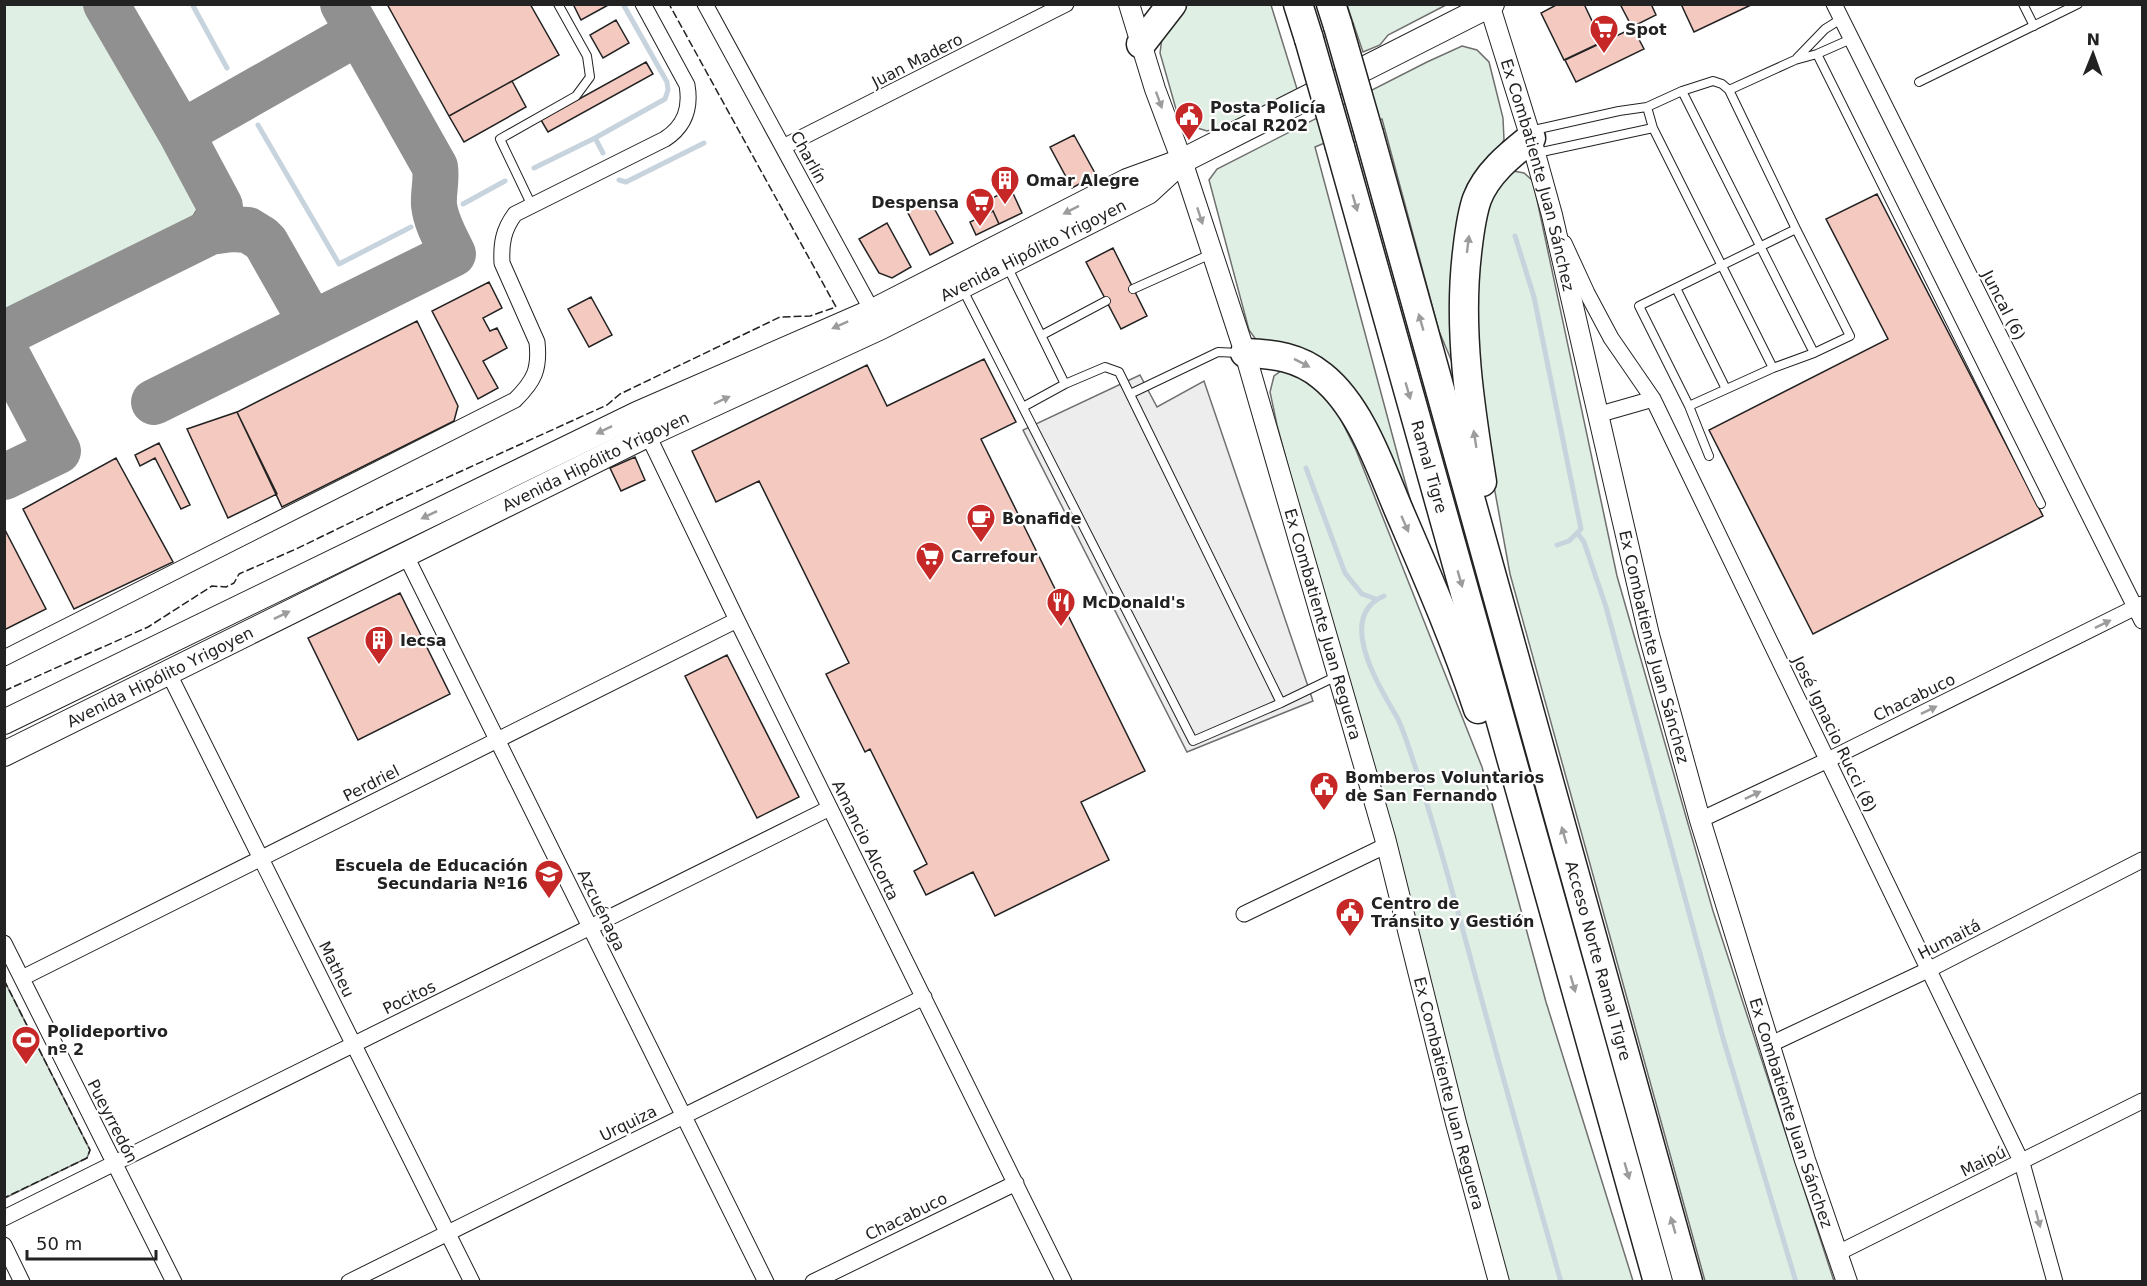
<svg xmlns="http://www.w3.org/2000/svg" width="2147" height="1286" viewBox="0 0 2147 1286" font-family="'DejaVu Sans',sans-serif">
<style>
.green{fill:#e0efe3;stroke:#6f6f6f;stroke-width:1.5}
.parking{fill:#ededed;stroke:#6f6f6f;stroke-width:1.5}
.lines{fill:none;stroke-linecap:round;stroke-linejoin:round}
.stream{stroke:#c7d3dd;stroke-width:5}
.taxiway{stroke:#909090;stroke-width:46}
.building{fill:#f3c9c0;stroke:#222;stroke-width:1.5}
.service-casing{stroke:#222;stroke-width:10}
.minor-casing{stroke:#222;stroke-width:17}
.tertiary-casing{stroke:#222;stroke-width:22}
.primary-casing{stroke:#222;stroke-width:26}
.motorway-casing{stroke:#222;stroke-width:31}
.service{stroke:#fff;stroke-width:8}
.minor{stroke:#fff;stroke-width:15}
.tertiary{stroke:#fff;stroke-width:20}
.primary{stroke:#fff;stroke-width:24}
.motorway{stroke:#fff;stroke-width:28}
.motorway-bridge-casing{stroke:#222;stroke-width:31;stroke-linecap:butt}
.motorway-bridge{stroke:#fff;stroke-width:28}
.fence{stroke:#222;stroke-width:1.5;stroke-dasharray:8 3;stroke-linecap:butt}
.oneway{fill:#9c9c9c}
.labels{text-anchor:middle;stroke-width:4.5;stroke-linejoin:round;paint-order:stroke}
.poi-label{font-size:16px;font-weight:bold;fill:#222;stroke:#fff;text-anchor:start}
.street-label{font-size:16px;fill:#222;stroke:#fff}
</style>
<rect width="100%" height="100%" fill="#fff"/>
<!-- green -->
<path class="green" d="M5,4l81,1 109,193 3,10 -10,16 -183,91z
M1183,5h88l27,87 -75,34 -16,5 -16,-5 -13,-10 -18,-63 3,-23z
M1347,5v-1l99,1 -58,30 -8,10 -17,7z
M1462,46l15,4 12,12 14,56 1,22 -15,23 -37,199 -13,-31 -57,-212 -67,28 84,313 36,127 -77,-173 -101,-73 -8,-11 -40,-150 8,-11 210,-107z
M1508,170l16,3 9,8 84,395 96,335 121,370h-129l-195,-707 -35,-192 -3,-143 21,-58z
M1285,368l44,28 27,54 126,317 64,235 87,279h-126l-230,-856 -7,-33 4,-16z
M4,980l86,170 -3,8 -82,40z"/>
<!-- parking -->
<path class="parking" d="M1140,375l17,32 47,-26 109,320 -126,51 -164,-322z"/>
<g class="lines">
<!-- stream -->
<path class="stream" d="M192,4l35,64
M258,125l81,139 72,-37
M595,138l8,15
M534,168l61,-30 70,-39 3,-9 -1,-8 -44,-78
M619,180l7,2 78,-39
M463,204l42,-23
M1515,236l19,61 47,232 -12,12 -12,4
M1306,468l39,105 17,21 14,5
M1578,534l6,8 22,65 117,431 73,244
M1384,596c-50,21 -3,93 14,123 4,9 8,20 11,29 32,95 56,192 83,289 22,81 46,163 69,245"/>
<!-- taxiway -->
<path class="taxiway" d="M106,4l75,129 39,73v10l-10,16
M181,133l178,-101
M4,334l206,-102 22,-3 16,1 13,8 5,5 46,81
M4,349l54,102 -54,26
M154,402l299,-148c-7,-15 -17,-31 -19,-49 -1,-13 3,-24 1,-38l-92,-163"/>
</g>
<!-- building -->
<path class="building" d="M387,4h143l29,51 -110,61z
M573,4h37l-29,16z
M1558,4h26l18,38 -38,18 -23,-47z
M1620,4h31l5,11 -24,12z
M1681,4h72l-59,28z
M616,20l13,23 -26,15 -13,-23z
M1633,28l11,21 -68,33 -11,-22z
M646,62l7,12 -105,58 -7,-12z
M512,81l14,26 -62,35 -15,-26z
M1074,135l22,40 -24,13 -22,-41z
M1011,189l11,24 -23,11 -11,-24z
M1877,194l166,322 -230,118 -104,-204 179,-91 -62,-120z
M929,199l24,44 -23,12 -23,-44z
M993,211l6,13 -23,11 -6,-13z
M887,223l24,44 -19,11 -13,-5 -20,-34z
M1113,248l34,68 -26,13 -35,-67z
M489,282l13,26 -19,10 7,13 7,-3 10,20 -24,13 15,27 -20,11 -46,-88z
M591,297l21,38 -23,12 -21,-38z
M417,321l41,85 -4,15 -172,86 -45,-95z
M984,359l32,63 -35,17 164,332 -64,31 28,58 -114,56 -22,-44 -47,23 -12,-24 13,-7 -57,-115 -5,3 -39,-78 23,-11 -90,-182 -43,21 -24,-51 175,-86 20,41z
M237,412l40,82 -49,24 -41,-89z
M159,443l31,62 -9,4 -26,-51 -15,8 -5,-11z
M635,457l10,23 -24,11 -11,-23z
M116,458l57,104 -99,47 -51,-100z
M4,528l42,81 -42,21z
M400,593l50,101 -92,46 -50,-102z
M727,655l72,142 -42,21 -72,-142z"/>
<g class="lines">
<!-- service casing -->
<g class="service-casing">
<path id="service" d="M2023,4l11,22
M1817,54l224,450
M1797,58l28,-29 16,-10
M1919,82l159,-78
M1729,90l66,-30 22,-6 34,-15
M1682,91l132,262
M1647,107l6,21 120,240
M1534,130l85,-19 28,-4 35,-16 31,-10 9,3 7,6 67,139 54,107 -36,17 -41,15 -84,38
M1537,153l116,-25
M532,206l-32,-67 76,-43 14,-19 -3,-21 -29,-52
M1676,288l50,101
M1133,289l78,-35
M963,290l230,451 88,-38 -162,-331 -14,-5 -40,17 -57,-116
M1042,335l64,-34
M1130,394l88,-42 21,1
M1023,407l42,-23
M1709,456l-20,-50 -50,-100 157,-77
M1281,703l56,-27"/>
</g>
<!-- minor casing -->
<g class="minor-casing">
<path id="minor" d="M705,4l171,314
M1834,4l308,617
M783,147l283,-143
M1564,243l23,50 24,45 42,61 369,764 33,119
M1597,415l56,-16
M644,427l93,193 327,662
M405,554l361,728
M4,658l511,-258c19,-19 25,-30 22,-58l-35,-79c-1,-19 1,-33 13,-49l150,-75c20,-13 26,-31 22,-54l-44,-81
M168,672l304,610
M1700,820l128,-60 314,-156
M1244,914l143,-69
M4,943l170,339
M22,978l715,-358
M1769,1045l161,-76 212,-109
M4,1218l826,-410
M4,1245l18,37
M1838,1253l304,-152
M349,1282l575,-285
M813,1282l203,-99"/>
</g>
<!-- tertiary casing -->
<g class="tertiary-casing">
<g id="tertiary">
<path id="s1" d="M1129,4l26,85 27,72 63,192 140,485 71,285 43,159"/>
<path id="s2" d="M1489,4l40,128 23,83 97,420 51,185 105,340 42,122"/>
</g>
</g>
<!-- primary casing -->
<g class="primary-casing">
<g id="primary">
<path d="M4,722l633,-308 236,-103 254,-130 55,-20 310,-157"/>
<path id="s3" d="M4,754l643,-319 234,-108 267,-135 25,-23"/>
</g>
</g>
<!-- motorway casing -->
<g class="motorway-casing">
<g id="motorway">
<path d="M1298,4l11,35"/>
<path d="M1331,4l7,22"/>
<path d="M1141,44l31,-40"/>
<path id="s4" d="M1369,134l319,1148"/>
<path id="s5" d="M1340,147l318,1135"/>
<path d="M1245,353c29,1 54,4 77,23 39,31 59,93 78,137 28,65 56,129 78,196"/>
<path d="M1482,482c-12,-75 -24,-152 -15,-229 2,-17 4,-37 10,-54 10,-26 33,-44 54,-61"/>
</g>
</g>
<!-- service -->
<use href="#service" class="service"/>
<!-- minor -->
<use href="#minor" class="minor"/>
<!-- tertiary -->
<use href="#tertiary" class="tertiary"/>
<!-- primary -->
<use href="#primary" class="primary"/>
<!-- motorway -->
<use href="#motorway" class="motorway"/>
<!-- motorway-bridge casing -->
<g class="motorway-bridge-casing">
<path id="motorway-bridge" d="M1338,26l31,108
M1309,39l31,108"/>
</g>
<!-- motorway-bridge -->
<use href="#motorway-bridge" class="motorway-bridge"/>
<!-- fence -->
<path class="fence" d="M4,691l144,-64 64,-41 14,1 8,-4 5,-9 57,-25 95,-46 216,-98 13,-11 160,-77 30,-1 26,-9 -167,-303
M4,980l86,170 -3,8 -83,40"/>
</g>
<!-- one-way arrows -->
<defs><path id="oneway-solid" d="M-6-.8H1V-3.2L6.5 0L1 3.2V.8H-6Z" transform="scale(1.5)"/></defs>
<g class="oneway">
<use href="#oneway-solid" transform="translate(1159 100) rotate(70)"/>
<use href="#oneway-solid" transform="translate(1355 203) rotate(74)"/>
<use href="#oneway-solid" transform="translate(1071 210) rotate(153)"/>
<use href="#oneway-solid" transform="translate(1200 216) rotate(72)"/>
<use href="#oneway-solid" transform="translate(1468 244) rotate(-83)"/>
<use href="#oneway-solid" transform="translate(1421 322) rotate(-106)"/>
<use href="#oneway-solid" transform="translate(840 325) rotate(156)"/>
<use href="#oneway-solid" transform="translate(1302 363) rotate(27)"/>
<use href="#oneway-solid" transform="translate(1408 391) rotate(74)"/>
<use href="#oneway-solid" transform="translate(722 400) rotate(-25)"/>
<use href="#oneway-solid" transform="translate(604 430) rotate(154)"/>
<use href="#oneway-solid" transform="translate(1475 439) rotate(-99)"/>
<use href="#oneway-solid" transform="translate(429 515) rotate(154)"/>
<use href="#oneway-solid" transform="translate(1405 524) rotate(66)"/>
<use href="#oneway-solid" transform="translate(1460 579) rotate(74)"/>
<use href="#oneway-solid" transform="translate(282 615) rotate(-26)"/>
<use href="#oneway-solid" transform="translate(2103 624) rotate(-26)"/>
<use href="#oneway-solid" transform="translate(1929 710) rotate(-26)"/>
<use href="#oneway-solid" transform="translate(1753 795) rotate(-25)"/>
<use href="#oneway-solid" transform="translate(1564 835) rotate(-106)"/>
<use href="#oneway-solid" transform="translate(1573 984) rotate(74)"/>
<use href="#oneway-solid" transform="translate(1627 1171) rotate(74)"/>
<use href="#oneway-solid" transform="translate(2038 1219) rotate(75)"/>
<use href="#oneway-solid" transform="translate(1673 1225) rotate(-106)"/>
</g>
<!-- icons -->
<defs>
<g id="supermarket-pin" transform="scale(1.5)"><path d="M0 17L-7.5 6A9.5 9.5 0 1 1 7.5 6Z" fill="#c62828" stroke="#fff"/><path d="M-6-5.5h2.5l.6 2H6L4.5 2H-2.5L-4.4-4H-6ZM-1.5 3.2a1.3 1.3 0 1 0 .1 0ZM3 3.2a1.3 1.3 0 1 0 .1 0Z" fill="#fff"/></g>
<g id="civic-pin" transform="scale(1.5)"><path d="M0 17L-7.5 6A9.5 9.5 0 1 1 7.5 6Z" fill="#c62828" stroke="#fff"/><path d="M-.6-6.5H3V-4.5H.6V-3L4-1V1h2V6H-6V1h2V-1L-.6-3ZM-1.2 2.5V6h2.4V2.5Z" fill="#fff"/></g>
<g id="building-pin" transform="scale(1.5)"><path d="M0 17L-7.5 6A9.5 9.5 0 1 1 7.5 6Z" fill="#c62828" stroke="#fff"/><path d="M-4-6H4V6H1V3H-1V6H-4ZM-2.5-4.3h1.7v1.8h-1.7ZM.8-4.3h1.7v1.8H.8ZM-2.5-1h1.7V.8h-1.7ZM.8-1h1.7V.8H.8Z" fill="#fff"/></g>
<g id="cafe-pin" transform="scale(1.5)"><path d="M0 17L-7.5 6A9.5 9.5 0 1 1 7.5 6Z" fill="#c62828" stroke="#fff"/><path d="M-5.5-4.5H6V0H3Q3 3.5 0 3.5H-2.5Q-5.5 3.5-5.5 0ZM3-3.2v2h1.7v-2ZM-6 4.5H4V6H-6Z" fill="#fff"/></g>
<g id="restaurant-pin" transform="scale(1.5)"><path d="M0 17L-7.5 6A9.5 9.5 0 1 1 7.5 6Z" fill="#c62828" stroke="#fff"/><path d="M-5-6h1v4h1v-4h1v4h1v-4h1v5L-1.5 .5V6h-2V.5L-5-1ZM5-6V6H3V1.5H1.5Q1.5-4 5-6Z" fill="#fff"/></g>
<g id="school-pin" transform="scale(1.5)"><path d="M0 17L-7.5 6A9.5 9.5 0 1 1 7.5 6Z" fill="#c62828" stroke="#fff"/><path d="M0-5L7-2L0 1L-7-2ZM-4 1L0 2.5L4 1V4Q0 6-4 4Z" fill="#fff"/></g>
<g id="stadium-pin" transform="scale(1.5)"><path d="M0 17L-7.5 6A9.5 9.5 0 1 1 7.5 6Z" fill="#c62828" stroke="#fff"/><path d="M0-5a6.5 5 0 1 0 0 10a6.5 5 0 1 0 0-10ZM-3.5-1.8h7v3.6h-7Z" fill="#fff"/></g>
</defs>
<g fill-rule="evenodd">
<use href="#supermarket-pin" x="1604" y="29"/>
<use href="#civic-pin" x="1189" y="116"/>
<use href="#building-pin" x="1005" y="180"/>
<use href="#supermarket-pin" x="980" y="202"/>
<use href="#cafe-pin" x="981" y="518"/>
<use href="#supermarket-pin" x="930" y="556"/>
<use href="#restaurant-pin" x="1061" y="602"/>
<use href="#building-pin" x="379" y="640"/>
<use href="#civic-pin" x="1324" y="786"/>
<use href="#school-pin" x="549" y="874"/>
<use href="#civic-pin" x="1350" y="912"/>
<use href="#stadium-pin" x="26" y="1040"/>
</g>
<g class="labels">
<!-- poi labels -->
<g class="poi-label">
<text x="1625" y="35">Spot</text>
<text x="1210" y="113">Posta Policía<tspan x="1210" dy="18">Local R202</tspan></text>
<text x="1026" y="186">Omar Alegre</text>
<text x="959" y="208" text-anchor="end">Despensa</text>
<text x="1002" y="524">Bonafide</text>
<text x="951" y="562">Carrefour</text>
<text x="1082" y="608">McDonald's</text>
<text x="400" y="646">Iecsa</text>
<text x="1345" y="783">Bomberos Voluntarios<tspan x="1345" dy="18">de San Fernando</tspan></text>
<text x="528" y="871" text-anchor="end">Escuela de Educación<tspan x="528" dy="18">Secundaria Nº16</tspan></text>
<text x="1371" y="909">Centro de<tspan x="1371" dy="18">Tránsito y Gestión</tspan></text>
<text x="47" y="1037">Polideportivo<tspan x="47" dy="18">nº 2</tspan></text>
</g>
<!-- street labels -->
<g class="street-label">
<text transform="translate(917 60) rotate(-27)" y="6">Juan Madero</text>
<text transform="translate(809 157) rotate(61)" y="6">Charlín</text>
<text dy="6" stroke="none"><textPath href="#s2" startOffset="178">Ex Combatiente Juan Sánchez</textPath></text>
<text dy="6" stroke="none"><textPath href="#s3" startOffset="1146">Avenida Hipólito Yrigoyen</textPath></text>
<text transform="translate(2004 305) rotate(63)" y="6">Juncal (6)</text>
<text dy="6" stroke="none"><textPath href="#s3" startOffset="660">Avenida Hipólito Yrigoyen</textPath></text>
<text dy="6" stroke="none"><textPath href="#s5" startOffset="332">Ramal Tigre</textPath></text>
<text dy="6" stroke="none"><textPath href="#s1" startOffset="650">Ex Combatiente Juan Reguera</textPath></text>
<text dy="6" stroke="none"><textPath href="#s2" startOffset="664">Ex Combatiente Juan Sánchez</textPath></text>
<text dy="6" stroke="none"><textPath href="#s3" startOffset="174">Avenida Hipólito Yrigoyen</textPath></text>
<text transform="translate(1914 697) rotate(-26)" y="6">Chacabuco</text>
<text transform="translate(1835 734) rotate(64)" y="6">José Ignacio Rucci (8)</text>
<text transform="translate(371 783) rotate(-27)" y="6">Perdriel</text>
<text transform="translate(866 840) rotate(64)" y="6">Amancio Alcorta</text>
<text transform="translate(602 910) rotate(64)" y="6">Azcuénaga</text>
<text transform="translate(1949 939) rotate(-27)" y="6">Humaitá</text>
<text dy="6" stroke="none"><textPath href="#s4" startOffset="858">Acceso Norte Ramal Tigre</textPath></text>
<text transform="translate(337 969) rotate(64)" y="6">Matheu</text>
<text transform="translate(409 997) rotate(-26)" y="6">Pocitos</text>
<text dy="6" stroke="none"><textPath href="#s1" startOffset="1136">Ex Combatiente Juan Reguera</textPath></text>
<text dy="6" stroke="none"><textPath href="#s2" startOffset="1150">Ex Combatiente Juan Sánchez</textPath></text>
<text transform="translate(113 1121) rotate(63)" y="6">Pueyrredón</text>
<text transform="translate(628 1123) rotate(-26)" y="6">Urquiza</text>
<text transform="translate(1983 1161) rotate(-26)" y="6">Maipú</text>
<text transform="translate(906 1216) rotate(-26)" y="6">Chacabuco</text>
</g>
</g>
<!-- border -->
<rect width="2147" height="1286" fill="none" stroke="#222222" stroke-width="12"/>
<!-- north arrow -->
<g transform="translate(2093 54) rotate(1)" stroke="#ffffff" stroke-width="4.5" paint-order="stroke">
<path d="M0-4.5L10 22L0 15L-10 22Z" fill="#222222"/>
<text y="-9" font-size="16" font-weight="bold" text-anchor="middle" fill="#222222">N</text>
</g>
<!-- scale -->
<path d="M27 1250v9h129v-9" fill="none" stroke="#222222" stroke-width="3"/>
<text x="36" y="1250" font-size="18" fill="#222222" stroke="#ffffff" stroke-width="4.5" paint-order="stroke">50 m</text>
</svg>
